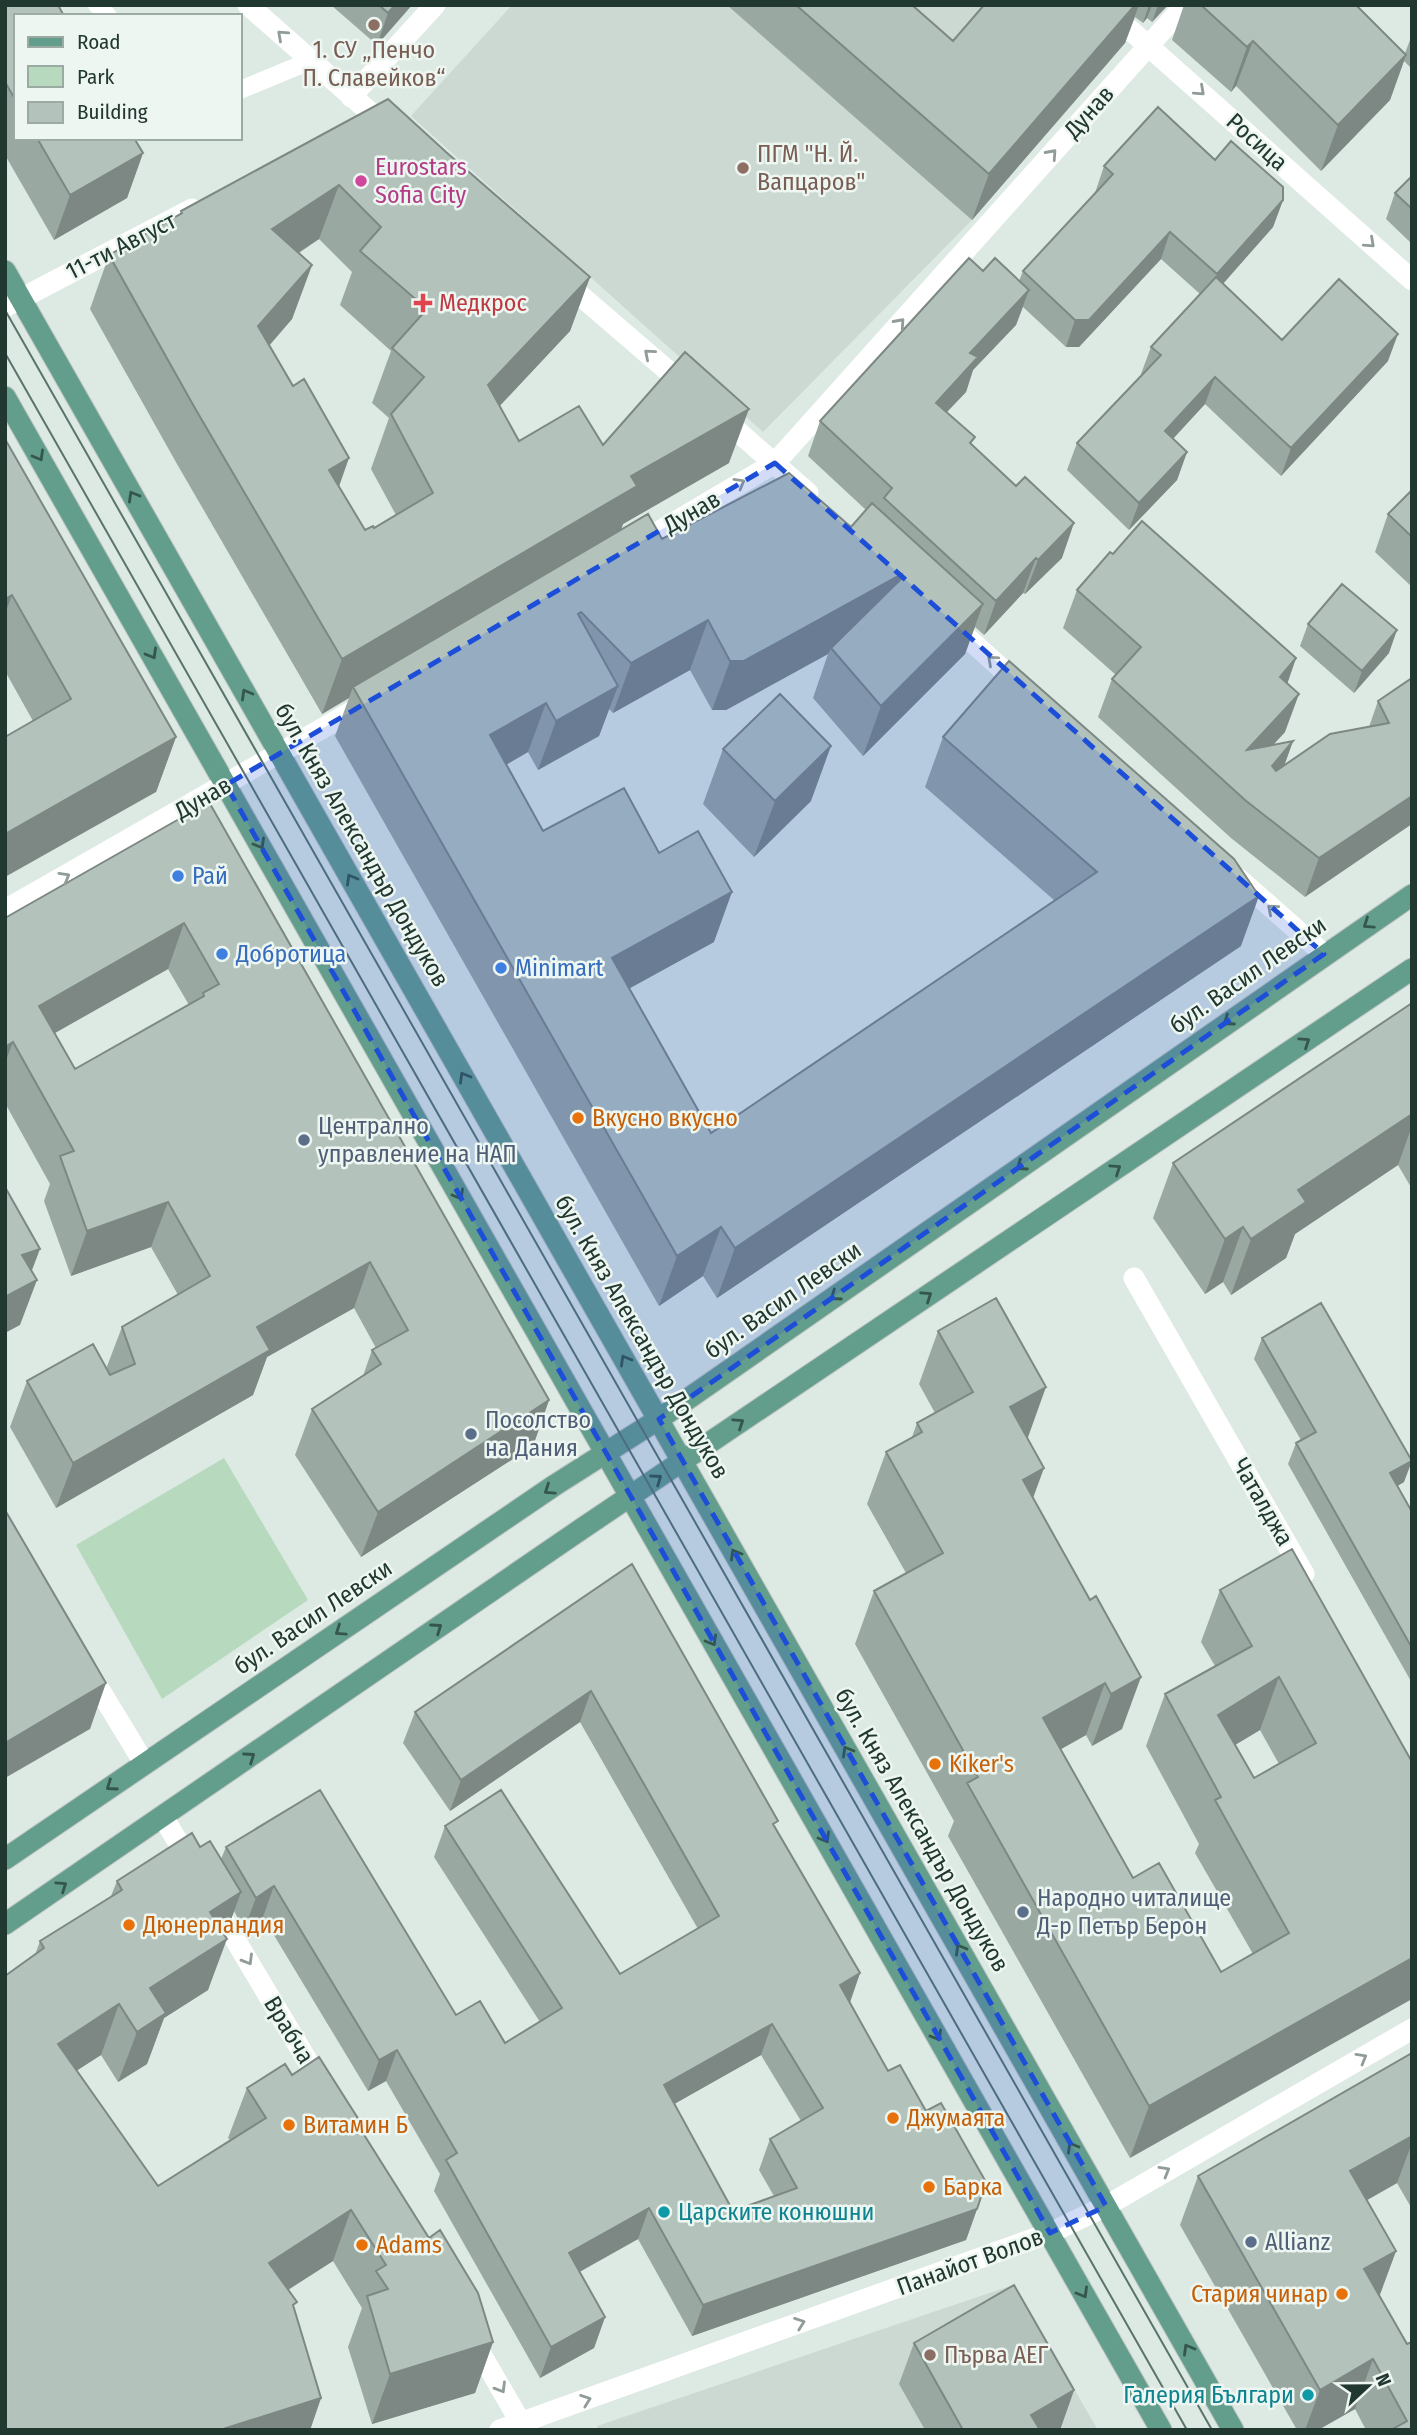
<svg xmlns="http://www.w3.org/2000/svg" width="1417" height="2435" viewBox="0 0 1417 2435" font-family="'Fira Sans Condensed',sans-serif">
<style>
.built{fill:#ccd8d2}
.green{fill:#b7dabf}
.lines{fill:none;stroke-linecap:round;stroke-linejoin:round}
.primary-casing{stroke:#bcc3c1;stroke-width:23}
.lane{stroke:#fff;stroke-width:18}
.street{stroke:#fff;stroke-width:21}
.primary{stroke:#639d8c;stroke-width:21}
.tram{stroke:#5a746c;stroke-width:2}
.wall{fill:#9aa8a2;fill-rule:evenodd}
.shaded-wall{fill:#7d8884}
.building{fill:#b3c3bc;stroke:#7d8884;stroke-width:2;fill-rule:evenodd}
.oneway{stroke:#909c98}
.oneway2{stroke:#34564c}
.marked{fill:#1d4ed8;fill-opacity:0.2;stroke:#1d4ed8;stroke-width:5;stroke-dasharray:14 9;stroke-linejoin:round}
.education-dot{fill:#8d6e63;stroke:#eef6f1;stroke-width:2.5}
.hotel-dot{fill:#d1479c;stroke:#eef6f1;stroke-width:2.5}
.health-dot{fill:#e0444e;stroke:#eef6f1;stroke-width:2.5}
.shop-dot{fill:#3f7fe0;stroke:#eef6f1;stroke-width:2.5}
.food-dot{fill:#e8710a;stroke:#eef6f1;stroke-width:2.5}
.service-dot{fill:#5c6f8a;stroke:#eef6f1;stroke-width:2.5}
.culture-dot{fill:#0f9aa8;stroke:#eef6f1;stroke-width:2.5}
.labels{text-anchor:middle;stroke-width:5;stroke-linejoin:round;paint-order:stroke}
.education-label{font-size:24px;fill:#785e54;stroke:#eef6f1;text-anchor:start}
.street-label{font-size:24px;fill:#203830;stroke:#eef6f1}
.hotel-label{font-size:24px;fill:#b23c85;stroke:#eef6f1;text-anchor:start}
.health-label{font-size:24px;fill:#be3a42;stroke:#eef6f1;text-anchor:start}
.shop-label{font-size:24px;fill:#366cbe;stroke:#eef6f1;text-anchor:start}
.food-label{font-size:24px;fill:#c56008;stroke:#eef6f1;text-anchor:start}
.service-label{font-size:24px;fill:#4e5e75;stroke:#eef6f1;text-anchor:start}
.culture-label{font-size:24px;fill:#0d838f;stroke:#eef6f1;text-anchor:start}
</style>
<rect width="100%" height="100%" fill="#dde9e3"/>
<!-- built -->
<path class="built" d="M512,5h532l65,57 -137,158 -209,212 -352,-316z
M1013,2285l85,145h-500l-1,-4z"/>
<!-- green -->
<path class="green" d="M224,1458l84,142 -146,99 -86,-154z"/>
<g class="lines">
<!-- primary casing -->
<g class="primary-casing">
<path id="primary" d="M5,271l1228,2159
M5,397l1156,2033
M5,1859l550,-374 104,-66 753,-524
M5,1924l572,-392 835,-563"/>
</g>
<!-- lane -->
<path class="lane" d="M97,5l11,11
M240,90l70,-29"/>
<!-- street -->
<path class="street" d="M248,5l140,123
M1102,5l310,275
M351,97l84,-92
M560,278l129,111
M5,307l187,-98
M719,415l89,78
M634,546l141,-83 410,-458
M951,623l72,65
M1239,879l85,75
M5,910l360,-206
M1134,1278l170,296
M87,1669l57,94
M163,1817l30,50
M214,1904l109,183
M471,2337l50,86
M500,2430l550,-197 56,-27 306,-177"/>
<!-- primary -->
<use href="#primary" class="primary"/>
<!-- tram -->
<path class="tram" d="M5,310l1207,2120
M5,353l1182,2077"/>
</g>
<!-- wall -->
<path class="wall" d="M5,5l11,11v122h118l9,15 -16,45 -73,42 -49,-85z
M331,5h81l-35,40z
M727,5h185l41,36 31,-36h184l-16,17 -5,-4 -4,5 -8,-6 -10,26 -153,177z
M1184,5h172l49,48 7,-18v34l-8,-8 -14,39 -69,71 -85,-85 -5,6 -59,-52z
M446,152l144,125 -20,54 -71,75 20,35 84,4 126,18 -106,61 -2,6 41,9 189,-12 15,-17 -58,-54 12,-35 163,-150 36,10 4,-10 72,-78 9,-27 111,-6 68,40 -10,27 -50,56 59,57 106,21 -107,115 -76,-72 -32,35 14,13 -10,28 -48,50 -62,-60 10,-27 65,-68 -1,-1 10,-27 49,-53 -39,-35 -82,88h-13l-43,-40 -7,18 -43,45 -7,22 -19,20 115,146 -37,36 -2,-1 -39,42 -9,-8 -10,27 -102,102 -50,-58 15,-44 -102,56h-14l-22,-40 -77,43 -4,-4 -10,27 -61,34 -10,-18 -22,13 37,66 116,22 55,89 -85,46 82,145 344,-232 -130,-114 18,-50 298,209 -524,352 -14,-22 -44,30 -324,-570 14,-38 -27,16 -145,-250 -87,-155 19,-54 71,-40 1,-4zM319,239l33,33 -12,33 51,46 -19,52 17,15 -18,51 25,46 -22,13 -9,2 -26,-44 -70,-140 23,-27 20,-54 -13,-12z
M1412,176v68l-26,-25 9,-26z
M5,439l171,298 -20,55 -123,-71 -28,-50z
M1412,490v97l-37,-35 13,-38z
M1113,554l183,104 -9,26 -2,48 -12,13 20,-4 -9,25 85,-39 9,-26 34,-23 -107,219 -74,-59 -133,-121 14,-38 4,-4 -53,-47 14,-38z
M1308,624l81,29 -35,40 -54,-47z
M723,749l88,52 -57,56 -51,-53z
M209,802l340,598 -16,46 -172,111 -66,-102 17,-46 51,-33 9,-26 4,-2 -22,-40 -87,49 -14,38 -197,113 -46,-81 17,-46 79,-12 16,-42 56,-32 -27,-48 -80,29 -27,-75 6,-17 -45,-81v-185zM168,969l21,36 -114,64 -20,-36z
M1412,1003v186l-14,-24 -103,69 -9,24 -55,37 -8,-13 -18,12 -52,-76 20,-55z
M938,1331l89,107 6,60 57,102 32,129 -30,17 -6,-11 -25,14 72,129 88,94 32,-18 -58,-101 4,-9 -53,-98 19,-52 50,-28 -14,-24 19,-52 192,172 -282,396 -182,-322 6,-15 -99,-177 19,-53 32,-18 -39,-69 19,-52 26,-15 5,-14 18,-10 -16,-29zM1260,1730l19,34 -25,14 -19,-33z
M1262,1338l142,144 -7,4 15,26v171l-124,-219 8,-21 5,-3 -47,-81z
M632,1564l143,264 85,145 -10,30 38,68 89,138 -11,31 -274,96 -54,-97 -59,33 26,45 -11,31 -54,30 -106,-187 6,-17 -54,-93 -18,10 -105,-174 -19,12 -10,-18 -9,25 -17,54 -44,28 -17,46 -29,18 -17,-27 -24,15 81,116 72,-46 -2,-2 19,-50 45,-13 66,50 135,217 -18,51 -103,31 -24,-77 14,-39 -29,-47 -45,29 33,108 -11,32h-305l30,-475 5,-14 71,-45 6,-15 83,-34 21,12 5,-12 230,168 49,28 35,-21 -106,-165 11,-31 175,148 78,-45 -118,-207 -130,89 -47,-68 12,-31zM761,2055l40,66 -31,18 -11,31 15,26 -41,15 -59,-107z
M1412,2053v156l-15,-26 -30,17 29,51 -17,45 33,134h-46l-11,-21 -37,21h-21l-117,-205 18,-49z
M914,2343l160,47 -14,40h-135l-26,-46z"/>
<!-- shaded-wall -->
<path class="shaded-wall" d="M395,5h17l-35,40 11,-32z
M1135,5h4l-14,38 -153,177 17,-46z
M1149,5h3l-5,13 -4,5z
M1158,5h10l-16,17z
M1253,41l-17,45 -5,6 16,-45z
M1406,55l-16,45 -69,71 17,-46z
M143,153l-16,45 -73,42 16,-45z
M339,185l-20,54 -67,44 20,-54z
M1283,200l-10,27 -65,74 9,-27z
M1170,232l-9,27 -82,88h-13l9,-27z
M312,265l-20,54 -54,62 20,-55z
M590,277l-20,54 -102,109 20,-55z
M1029,290l-13,35 -43,45 -7,22 -43,45 13,-34 34,-50z
M1398,334l-10,27 -107,115 10,-28z
M1215,377l-10,27 -50,54 10,-27z
M749,409l-20,54 -106,61 -6,17 -264,146 -4,11 -27,16 20,-55 289,-183z
M1187,452l-10,28 -48,50 10,-27z
M349,458l-19,54 -1,-42z
M1074,523l-12,35 -37,36 13,-34z
M1036,558l-13,35 -39,42 12,-34z
M902,574l-18,50 -53,24 -3,6 -102,56h-14l18,-49z
M12,595l-7,19v-15z
M983,604l-18,50 -102,102 18,-50z
M708,620l-18,50 -77,43 18,-50z
M1397,630l-8,23 -35,40 8,-22z
M1296,658l-13,38 -3,-19z
M618,686l-19,50 -61,34 18,-49z
M1299,694l-14,38 -52,56 14,-38z
M546,703l-18,49 -56,32 18,-49z
M176,737l-20,55 -151,85v-43z
M1293,741l-14,39 -7,-14z
M831,746l-20,55 -57,56 21,-56z
M1412,796v28l-107,73 14,-39z
M732,892l-18,50 -120,66 18,-50z
M1259,896l-18,50 -524,352 18,-50z
M184,923l-16,46 -145,82 16,-45z
M13,1042l-8,21v-16z
M1412,1114v12l-14,39 -103,69 -9,24 -55,37 20,-56 47,-49z
M168,1202l-17,45 -80,29 16,-45z
M721,1227l-18,49 -44,30 18,-50z
M1243,1227l-20,55 -18,12 20,-55z
M40,1249l-14,37 11,-6 -17,45 -15,8v-36l17,-42z
M370,1262l-16,46 -87,49 -14,38 -197,113 17,-45 184,-136z
M1046,1387l-19,53 -17,-33z
M549,1400l-16,46 -172,111 17,-45z
M1412,1461l-8,21 -22,13 8,-22z
M1044,1468l-19,52 -2,-40z
M1141,1677l-19,52 -30,17 19,-52z
M1279,1677l-19,53 -57,34 15,-49z
M106,1683l-16,46 -85,49v-35z
M1105,1683l-19,52 -62,35 19,-52z
M591,1691l-11,31 -130,89 11,-31z
M274,1886l-11,31 -19,12 12,-31z
M241,1892l-18,50 4,-3 -19,51 -44,28 -17,46 -29,18 19,-50 13,-44 60,-76z
M1412,1958v41l-282,159 19,-52z
M860,1973l-11,31 -9,-19z
M119,2004l-18,51 -62,40 19,-51z
M772,2024l-11,31 -108,61 11,-31z
M397,2050l-11,31 -18,10 11,-31z
M1412,2136v7l-15,40 -65,37 18,-49z
M649,2208l-11,31 -80,45 11,-31z
M977,2209l-11,31 -274,96 11,-31z
M351,2210l-18,51 -83,53 19,-51z
M1396,2251l-18,49 -14,-31z
M605,2317l-11,31 -54,30 11,-31z
M493,2342l-18,51 -103,31 18,-50z
M1373,2359l-18,50 -37,21h-13l15,-40z
M1074,2390l-14,40h-34l5,-15z
M321,2398l-11,32h-90z"/>
<!-- building -->
<path class="building" d="M5,5h53l6,11h-48v85l-11,-19z
M379,5h16l-7,8z
M796,5h116l41,36 31,-36h151l-146,169z
M1201,5h155l50,50 -68,70 -85,-84 -6,6z
M388,99l58,53 144,125 -102,108 31,56 60,-35 24,39 82,-93 64,57 -118,67 6,10 -295,173 -146,-249 -87,-155 73,-42 -1,-2zM339,185l42,42 -21,24 67,58 -35,39 32,29 -33,37 42,79 -59,35 -1,-2 -8,4 -36,-60 20,-12 -45,-79 -11,7 -35,-60 54,-61 -40,-36z
M1158,107l57,53 16,-19 52,46v13l-66,74 -47,-42 -81,88h-14l-52,-49 90,-97 -9,-8z
M37,138h97l9,15 -73,42z
M1412,176v33l-17,-16z
M969,258l14,13 12,-13 34,32 -59,63 8,4 -42,46 39,34 -5,6 46,43 9,-9 49,46 -36,37 -2,-2 -40,43 -112,-103 8,-10 -72,-67z
M1216,277l66,63 57,-61 59,55 -107,114 -76,-71 -50,54 22,21 -48,51 -62,-60 84,-88 -10,-8z
M5,439l171,298 -171,97v-97l66,-38 -59,-104 -7,4z
M789,473l62,54 21,-24 111,101 -102,102 -50,-58 72,-71 -1,-3 -158,87h-14l-22,-41 -77,43 -50,-51 -3,2 40,72 -62,35 -10,-18 -56,32 53,96 81,-43 35,65 39,-22 34,61 -120,66 99,175 386,-261 -154,-135 66,-76 225,198 25,37 -524,352 -14,-21 -44,29 -324,-569 295,-173 14,25z
M1412,490v47l-24,-23z
M1142,521l154,137 -16,19 19,17 -52,56 46,-9 -21,25 4,5 54,-37 59,-11 -11,-22 34,-23v118l-93,62 -74,-58 -133,-121 29,-32 -64,-57 33,-38 3,2z
M1342,584l55,46 -35,41 -54,-47z
M780,694l51,52 -56,55 -52,-52z
M209,802l340,598 -171,112 -66,-103 69,-45 -9,-14 36,-20 -38,-68 -113,65 13,23 -197,113 -46,-82 66,-37 17,31 25,-11 -13,-37 88,-51 -42,-74 -81,29 -27,-75 14,-5 -61,-109 -8,5v-129zM184,923l35,61 -16,9 1,3 -129,73 -36,-63z
M1412,1003v111l-114,76 8,12 -55,37 -8,-12 -18,12 -52,-76z
M5,1187l35,62 -18,6 15,25 -32,17z
M996,1298l50,89 -36,20 34,61 -21,12 67,120 6,-4 45,81 -30,17 -6,-11 -62,35 90,160 26,-15 62,109 68,-39 -74,-133 6,-3 -56,-103 87,-48 -32,-56 72,-41 120,213v196l-263,148 -182,-323 11,-6 -104,-186 69,-38 -57,-101 36,-20 -5,-9 56,-31 -35,-61zM1279,1677l37,66 -62,35 -36,-63z
M1321,1303l91,158 -22,12 22,39v136l-116,-205 20,-11 -54,-94z
M5,1510l101,173 -101,60z
M632,1564l146,257 -5,3 87,149 -20,12 48,86 12,-6 26,46 15,-8 45,79 -9,27 -274,96 -54,-97 -80,45 36,64 -54,30 -105,-187 11,-7 -60,-103 -18,10 -105,-174 -18,12 -30,-51 94,-57 136,225 24,-14 25,42 57,-35 -117,-182 56,-36 119,184 99,-58 -128,-225 -130,89 -46,-68zM772,2024l51,84 -53,31 27,49 -64,23 -69,-126z
M192,1833l8,14 10,-6 31,51 -31,20 17,27 -77,49 16,25 -29,19 -18,-28 -61,40 100,142 108,-68 -19,-30 38,-24 7,11 27,-18 40,63 -3,2 73,116 11,-8 38,63 15,49 -103,32 -23,-78 21,-7 -12,-18 10,-6 -35,-55 -82,53 28,39 -4,3 28,93 -101,32h-215v-454l39,-28 -4,-7 82,-51 -5,-9z
M1412,2053v83l-62,35 46,80 -32,18 43,75 5,-2v88h-21l16,-9 -34,-62 -53,31 -122,-214z
M1014,2285l60,105 -43,25 9,15h-77l-49,-87z"/>
<!-- one-way arrows -->
<defs><path id="oneway-chevron" d="M-2-3.5L2.5 0L-2 3.5" fill="none" stroke-width="1.6" stroke-linecap="round" stroke-linejoin="round" transform="scale(1.75)"/></defs>
<g class="oneway">
<use href="#oneway-chevron" transform="translate(282 35) rotate(-138)"/>
<use href="#oneway-chevron" transform="translate(1200 91) rotate(42)"/>
<use href="#oneway-chevron" transform="translate(1052 154) rotate(-48)"/>
<use href="#oneway-chevron" transform="translate(1370 243) rotate(42)"/>
<use href="#oneway-chevron" transform="translate(900 323) rotate(-48)"/>
<use href="#oneway-chevron" transform="translate(649 354) rotate(-139)"/>
<use href="#oneway-chevron" transform="translate(740 483) rotate(-30)"/>
<use href="#oneway-chevron" transform="translate(992 660) rotate(-138)"/>
<use href="#oneway-chevron" transform="translate(65 877) rotate(-30)"/>
<use href="#oneway-chevron" transform="translate(1272 909) rotate(-139)"/>
<use href="#oneway-chevron" transform="translate(248 1960) rotate(59)"/>
<use href="#oneway-chevron" transform="translate(1362 2058) rotate(-30)"/>
<use href="#oneway-chevron" transform="translate(1165 2171) rotate(-30)"/>
<use href="#oneway-chevron" transform="translate(800 2323) rotate(-20)"/>
<use href="#oneway-chevron" transform="translate(501 2388) rotate(59)"/>
<use href="#oneway-chevron" transform="translate(586 2400) rotate(-20)"/>
</g>
<g class="oneway2">
<use href="#oneway-chevron" transform="translate(39 456) rotate(60)"/>
<use href="#oneway-chevron" transform="translate(133 496) rotate(-120)"/>
<use href="#oneway-chevron" transform="translate(152 654) rotate(60)"/>
<use href="#oneway-chevron" transform="translate(246 694) rotate(-120)"/>
<use href="#oneway-chevron" transform="translate(260 844) rotate(60)"/>
<use href="#oneway-chevron" transform="translate(351 879) rotate(-120)"/>
<use href="#oneway-chevron" transform="translate(1368 924) rotate(146)"/>
<use href="#oneway-chevron" transform="translate(1228 1021) rotate(145)"/>
<use href="#oneway-chevron" transform="translate(1305 1042) rotate(-34)"/>
<use href="#oneway-chevron" transform="translate(464 1077) rotate(-120)"/>
<use href="#oneway-chevron" transform="translate(1021 1166) rotate(145)"/>
<use href="#oneway-chevron" transform="translate(1116 1169) rotate(-34)"/>
<use href="#oneway-chevron" transform="translate(459 1195) rotate(60)"/>
<use href="#oneway-chevron" transform="translate(835 1296) rotate(145)"/>
<use href="#oneway-chevron" transform="translate(927 1296) rotate(-34)"/>
<use href="#oneway-chevron" transform="translate(625 1360) rotate(-120)"/>
<use href="#oneway-chevron" transform="translate(739 1423) rotate(-34)"/>
<use href="#oneway-chevron" transform="translate(657 1479) rotate(-35)"/>
<use href="#oneway-chevron" transform="translate(549 1490) rotate(146)"/>
<use href="#oneway-chevron" transform="translate(735 1554) rotate(-120)"/>
<use href="#oneway-chevron" transform="translate(437 1628) rotate(-35)"/>
<use href="#oneway-chevron" transform="translate(340 1631) rotate(146)"/>
<use href="#oneway-chevron" transform="translate(712 1641) rotate(60)"/>
<use href="#oneway-chevron" transform="translate(847 1751) rotate(-120)"/>
<use href="#oneway-chevron" transform="translate(250 1757) rotate(-35)"/>
<use href="#oneway-chevron" transform="translate(111 1786) rotate(145)"/>
<use href="#oneway-chevron" transform="translate(825 1838) rotate(60)"/>
<use href="#oneway-chevron" transform="translate(62 1886) rotate(-34)"/>
<use href="#oneway-chevron" transform="translate(960 1949) rotate(-120)"/>
<use href="#oneway-chevron" transform="translate(937 2036) rotate(60)"/>
<use href="#oneway-chevron" transform="translate(1072 2147) rotate(-120)"/>
<use href="#oneway-chevron" transform="translate(1083 2293) rotate(60)"/>
<use href="#oneway-chevron" transform="translate(1188 2349) rotate(-120)"/>
</g>
<!-- marked area -->
<path class="marked" d="M775,463l549,491 -665,465 447,787 -56,27 -824,-1448z"/>
<!-- markers -->
<g class="education-dot">
<circle cx="374" cy="25" r="7"/>
<circle cx="743" cy="168" r="7"/>
<circle cx="930" cy="2355" r="7"/>
</g>
<circle class="hotel-dot" cx="361" cy="181" r="7"/>
<path class="health-dot" d="M419.5 292.5h7v7h7v7h-7v7h-7v-7h-7v-7h7z"/>
<g class="shop-dot">
<circle cx="178" cy="876" r="7"/>
<circle cx="222" cy="954" r="7"/>
<circle cx="501" cy="968" r="7"/>
</g>
<g class="food-dot">
<circle cx="578" cy="1118" r="7"/>
<circle cx="935" cy="1764" r="7"/>
<circle cx="129" cy="1925" r="7"/>
<circle cx="893" cy="2118" r="7"/>
<circle cx="289" cy="2125" r="7"/>
<circle cx="929" cy="2187" r="7"/>
<circle cx="362" cy="2245" r="7"/>
<circle cx="1342" cy="2294" r="7"/>
</g>
<g class="service-dot">
<circle cx="304" cy="1140" r="7"/>
<circle cx="471" cy="1434" r="7"/>
<circle cx="1023" cy="1912" r="7"/>
<circle cx="1251" cy="2242" r="7"/>
</g>
<g class="culture-dot">
<circle cx="664" cy="2212" r="7"/>
<circle cx="1308" cy="2395" r="7"/>
</g>
<g class="labels">
<!-- education labels -->
<g class="education-label">
<text x="374" y="58" text-anchor="middle">1. СУ „Пенчо<tspan x="374" dy="28">П. Славейков“</tspan></text>
<text x="757" y="162">ПГМ "Н. Й.<tspan x="757" dy="28">Вапцаров"</tspan></text>
<text x="944" y="2363">Първа АЕГ</text>
</g>
<!-- street labels -->
<g class="street-label">
<text transform="translate(1089 112) rotate(-48)" y="8">Дунав</text>
<text transform="translate(1257 142) rotate(42)" y="8">Росица</text>
<text transform="translate(121 246) rotate(-27)" y="8">11-ти Август</text>
<text transform="translate(692 512) rotate(-30)" y="8">Дунав</text>
<text transform="translate(203 798) rotate(-30)" y="8">Дунав</text>
<text transform="translate(362 845) rotate(60)" y="8">бул. Княз Александър Дондуков</text>
<text transform="translate(1248 975) rotate(-35)" y="8">бул. Васил Левски</text>
<text transform="translate(783 1300) rotate(-35)" y="8">бул. Васил Левски</text>
<text transform="translate(642 1337) rotate(60)" y="8">бул. Княз Александър Дондуков</text>
<text transform="translate(1263 1502) rotate(60)" y="8">Чаталджа</text>
<text transform="translate(313 1617) rotate(-34)" y="8">бул. Васил Левски</text>
<text transform="translate(922 1830) rotate(60)" y="8">бул. Княз Александър Дондуков</text>
<text transform="translate(289 2030) rotate(59)" y="8">Врабча</text>
<text transform="translate(970 2262) rotate(-20)" y="8">Панайот Волов</text>
</g>
<!-- hotel labels -->
<g class="hotel-label">
<text x="375" y="175">Eurostars<tspan x="375" dy="28">Sofia City</tspan></text>
</g>
<!-- health labels -->
<g class="health-label">
<text x="439" y="311">Медкрос</text>
</g>
<!-- shop labels -->
<g class="shop-label">
<text x="192" y="884">Рай</text>
<text x="236" y="962">Добротица</text>
<text x="515" y="976">Minimart</text>
</g>
<!-- food labels -->
<g class="food-label">
<text x="592" y="1126">Вкусно вкусно</text>
<text x="949" y="1772">Kiker's</text>
<text x="143" y="1933">Дюнерландия</text>
<text x="907" y="2126">Джумаята</text>
<text x="303" y="2133">Витамин Б</text>
<text x="943" y="2195">Барка</text>
<text x="376" y="2253">Adams</text>
<text x="1328" y="2302" text-anchor="end">Стария чинар</text>
</g>
<!-- service labels -->
<g class="service-label">
<text x="318" y="1134">Централно<tspan x="318" dy="28">управление на НАП</tspan></text>
<text x="485" y="1428">Посолство<tspan x="485" dy="28">на Дания</tspan></text>
<text x="1037" y="1906">Народно читалище<tspan x="1037" dy="28">Д-р Петър Берон</tspan></text>
<text x="1265" y="2250">Allianz</text>
</g>
<!-- culture labels -->
<g class="culture-label">
<text x="678" y="2220">Царските конюшни</text>
<text x="1294" y="2403" text-anchor="end">Галерия Българи</text>
</g>
</g>
<!-- border -->
<rect width="1417" height="2435" fill="none" stroke="#203830" stroke-width="14"/>
<!-- legend -->
<rect x="14" y="14" width="228" height="126" fill="#eef6f1" stroke="#9caaa4" stroke-width="2"/>
<rect x="28" y="37" width="35" height="10" fill="#639d8c" stroke="#9caaa4" stroke-width="2"/>
<text x="77" y="49" font-size="21" fill="#203830">Road</text>
<rect x="28" y="66" width="35" height="21" fill="#b7dabf" stroke="#9caaa4" stroke-width="2"/>
<text x="77" y="84" font-size="21" fill="#203830">Park</text>
<rect x="28" y="102" width="35" height="21" fill="#b3c3bc" stroke="#9caaa4" stroke-width="2"/>
<text x="77" y="119" font-size="21" fill="#203830">Building</text>
<!-- north arrow -->
<g transform="translate(1368 2386) rotate(68)" stroke="#eef6f1" stroke-width="5" paint-order="stroke">
<path d="M0-5L12 26L0 18L-12 26Z" fill="#203830"/>
<text y="-10" font-size="19" font-weight="bold" text-anchor="middle" fill="#203830">N</text>
</g>
</svg>
